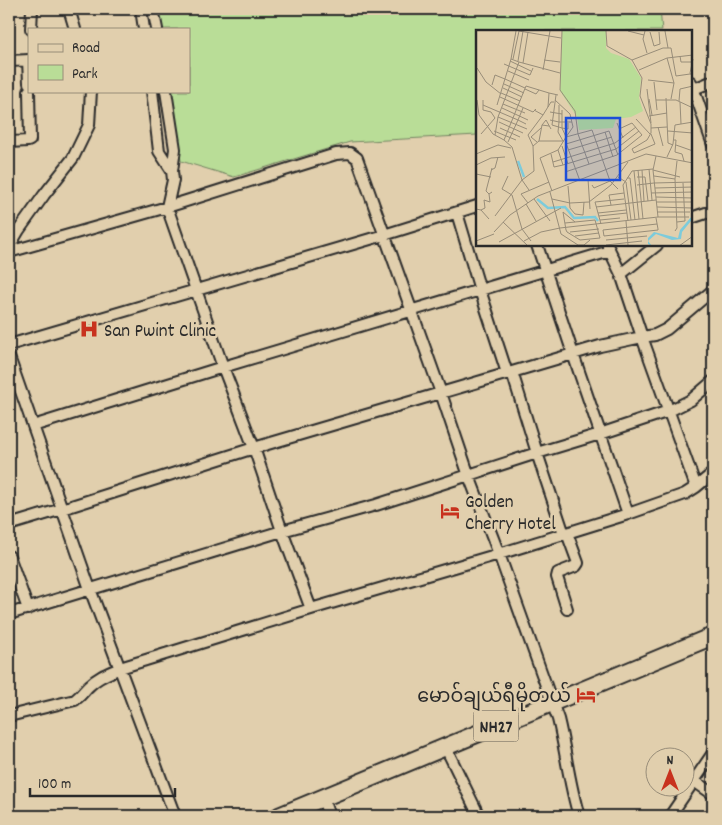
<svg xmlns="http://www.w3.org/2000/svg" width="722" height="825" viewBox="0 0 722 825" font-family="Dekko,'Noto Sans Myanmar',sans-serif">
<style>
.green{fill:#b9dd97;stroke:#728461}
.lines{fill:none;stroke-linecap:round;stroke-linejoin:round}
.minor-casing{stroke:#2b2b2b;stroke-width:14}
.primary-casing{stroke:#2b2b2b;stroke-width:20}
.minor{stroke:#e1cfad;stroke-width:10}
.primary{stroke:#e1cfad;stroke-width:16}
.labels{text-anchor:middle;stroke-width:5;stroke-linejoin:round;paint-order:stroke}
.shield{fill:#e1cfad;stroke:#625c52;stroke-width:1}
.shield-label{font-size:18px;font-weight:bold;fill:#2b2b2b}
.poi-label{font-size:19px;fill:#2b2b2b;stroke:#e1cfad;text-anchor:start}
.inset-river{fill:none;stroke:#7dcbdb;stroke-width:2.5}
.inset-road{fill:none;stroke:#988d79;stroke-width:1}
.view{fill:#1d4ed8;fill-opacity:0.15;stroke:#1d4ed8;stroke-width:2.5}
.inset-edge{fill:none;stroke:#2b2b2b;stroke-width:2.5}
</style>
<rect width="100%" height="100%" fill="#e1cfad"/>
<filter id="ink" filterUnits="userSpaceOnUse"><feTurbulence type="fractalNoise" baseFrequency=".02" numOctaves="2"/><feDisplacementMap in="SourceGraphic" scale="10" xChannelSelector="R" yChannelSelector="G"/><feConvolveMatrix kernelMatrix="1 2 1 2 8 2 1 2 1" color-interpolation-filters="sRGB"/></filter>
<g filter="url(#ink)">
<!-- green -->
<path class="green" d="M154,9h506l2,22h-185v104l-127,7 -116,35 -53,-16 -11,-70h19v-62h-31z"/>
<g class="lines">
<!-- minor casing -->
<g class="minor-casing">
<path id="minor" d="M69,9l6,20
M141,9l3,20
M153,9l4,20
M31,29l1,-20
M28,60l1,23
M9,61l20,-1
M691,82l22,63
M694,89l19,-8
M152,91l7,60 13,20
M166,91l9,58 -3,22 1,9 -6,27 56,160 31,81 28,83 29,78
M9,142l19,-1 2,-1 -1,-49
M457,213l23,77 27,83
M691,218l15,-5h7
M537,245l36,109 55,160
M9,247l10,-17 25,-35 29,-37 16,-33 2,-34
M608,247l13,27 21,63 54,150
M9,252l158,-45 169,-53 14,-1 7,5 84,235 28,83 30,78 59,165c8,32 11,65 21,97
M621,274l36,-29
M9,345l375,-110 93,-29
M9,357l81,232 85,227
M512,372l25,81 27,81
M33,426l190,-59 387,-116
M9,525l53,-16 192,-61 258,-76 88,-26 42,-9 13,-2 12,-6 46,-39
M567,533l11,30 -2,3 -18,7 -1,4 10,32
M9,556l19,53
M9,614l273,-83 94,-26 161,-52 63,-19 69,-23 22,-11 22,-19
M9,716l66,-16c8,-6 9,-10 15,-15 9,-9 19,-12 30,-17l191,-59 188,-55 129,-40 57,-20 11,-7 17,-14
M446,748l33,68
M694,781l19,13
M323,799l6,17
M670,816l43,-63"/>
</g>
<!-- primary casing -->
<g class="primary-casing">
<path id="primary" d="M279,816l434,-180"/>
</g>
<!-- minor -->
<use href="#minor" class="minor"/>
<!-- primary -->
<use href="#primary" class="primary"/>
</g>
</g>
<!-- icons -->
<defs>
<g id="hospital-bare" transform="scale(1.5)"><path d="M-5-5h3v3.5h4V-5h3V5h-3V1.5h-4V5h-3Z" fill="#c8321e" stroke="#e1cfad" stroke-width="2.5" paint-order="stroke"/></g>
<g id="hotel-bare" transform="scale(1.5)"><path d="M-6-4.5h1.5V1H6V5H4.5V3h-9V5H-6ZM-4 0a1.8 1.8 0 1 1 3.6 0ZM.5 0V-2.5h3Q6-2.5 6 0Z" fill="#c8321e" stroke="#e1cfad" stroke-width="2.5" paint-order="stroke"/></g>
</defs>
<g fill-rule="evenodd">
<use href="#hospital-bare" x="89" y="329"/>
<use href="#hotel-bare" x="450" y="511"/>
<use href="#hotel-bare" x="586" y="695"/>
</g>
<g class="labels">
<!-- shield labels -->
<rect class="shield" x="473.5" y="710.5" width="45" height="31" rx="4"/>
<g class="shield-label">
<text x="496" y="732">NH27</text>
</g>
<!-- poi labels -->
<g class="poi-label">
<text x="104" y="336">San Pwint Clinic</text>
<text x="465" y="507">Golden<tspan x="465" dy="22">Cherry Hotel</tspan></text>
<text x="571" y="702" text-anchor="end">မောဝ်ချယ်ရီမိုတယ်</text>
</g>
</g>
<!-- overview -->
<g transform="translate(476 30)">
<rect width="216" height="216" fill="#e1cfad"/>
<path d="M86,1h44v17l5,5 18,6 12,19 -2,20 4,13 -12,6 -15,2 -3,9 -34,2 -2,-13 -17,-26z" fill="#b9dd97"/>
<path d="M216,186l-1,5 -9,11 -1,7 -9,1 -16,-6 -8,7 4,5 -4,-2v-6l6,-6 24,6 2,-8z" fill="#7dcbdb"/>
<path class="inset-river" d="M42,131l6,16M61,169l11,9 17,-1 9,11 21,-1 3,4"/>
<path class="inset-road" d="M43,1l42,7M86,1l-2,59 15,21 3,23 11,30M130,1l1,15 25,14 10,18 -2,18 11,28v9l-4,7 -15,9M152,1l16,4M169,1l-2,8 4,14M189,1l3,17M174,2l4,14 6,-2 -1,-12M204,26l1,6h10M191,28l7,25 -3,16M35,29l5,-28M37,29l6,-28M217,29l-3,14 3,5M68,30l16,2M156,30l31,-12h8l5,28 14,-2M34,31l21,10M42,31l5,-30M47,33l5,-31M28,34l26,11 3,-7M1,38l9,14 15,12M67,40l7,-39M163,40l28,-12 26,-3M32,41l21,9M29,49l20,9M172,50l26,3M178,52l3,28M28,54l20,9M16,55l3,-10 10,4M27,58l19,9M49,59l11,5 3,-4M171,59l4,34M25,63l19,8M24,67l33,15 3,-3M190,68l2,45 5,2M173,69l3,16M1,70l2,15 14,19 11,6M7,70v10l8,2 4,6M79,70l15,14 3,13 -7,10M180,70h20l17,8M203,71l1,-12 13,-3M204,72l1,22M27,74l22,9M7,75l35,15 5,-12M21,75l14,-46 8,3M72,77l1,-14 9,2M26,78l26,12M58,80l9,5 8,-13h3M74,82l12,2v-4M86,84v14l6,1v-6M173,86l18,-3M22,87l21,-55 41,11M160,89l14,15M74,90l9,2v-17M23,92l24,11M141,93l6,15M66,95l4,-5 5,9M76,95l4,-30M76,95l10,3 4,9M182,97l5,19M24,98l20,9M175,98l16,-1M18,101l22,9M192,101l25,2M129,102l8,25M5,104l14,-16M19,105l3,-18 29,12M198,110h2l-1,12 7,2 2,7M63,111h25M87,111l-5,-9 1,-10h13M32,112l10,-22 8,4M61,112l-6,-5 10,-9M90,113l14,38M90,114l43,-13 9,24M200,115l17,6M57,116l-5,-11 15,-20M86,116l6,18M156,119l2,4 21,-9 -4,-10M82,120l5,15M92,120l44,-13M0,124l22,-9 13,3M75,124l3,13 9,-2 53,-16 23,-18M180,126l-3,14 5,47M191,127l6,-13 2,-19 18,-3M77,132l62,-19 21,-16M0,135l15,-7 14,-1M173,139l3,31M15,140l4,-2 3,-11M162,140l5,49M166,140l2,31M177,140l27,7M158,141l5,48M89,142l52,-17 25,-20 -10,-12 -13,6M0,144l15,3M32,146l-6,13 10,6 10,34 9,12M178,146l21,3M142,147l8,5 5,38M161,147h8l3,24M151,148h3l5,42M112,149l2,30M178,153l39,-1M116,155l2,3 16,-7M161,155l17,-2M92,156l2,22 5,6 8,1 1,-13M179,158l38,-1M53,160l-7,-10 12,-9 -1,-25 6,-5 3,-16 7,1M76,161l-12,-33 18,-8 8,-13 26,-7 18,51 8,8M74,162l11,42 17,11h6l6,-5M175,163l42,-1M13,164l-3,-3 6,-23M180,167l37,1M58,169l16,22M76,169l18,4 19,-1 22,-17 17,-23M119,172l29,-3M119,172l6,22M180,172h37M52,173l-7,-9 28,-12M50,174l10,17M135,175l-2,-10 15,-2M120,177l60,-7M181,177l35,1M0,179l5,1 8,9M5,180l4,-2 -1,-8 6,2 -1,-8 3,-2M87,182l3,18 1,2 13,8 20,-2 -5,-18 -30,3M87,182l12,10M181,182h33M122,183l28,-3M19,186l27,-36 -10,-33 -8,-7 22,-54 23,7M123,186l28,-3M180,188l2,11v1l-54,6 -1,-6 54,-6M124,190l20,-2M150,191l2,24M152,191l-5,-36 9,-14 21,-2M27,192l25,24M201,192l8,-1 -2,-38M199,201l2,-3 -2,-49 2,-18M18,202l16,-17 28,-19 108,-42 47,9M94,202l29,-3M99,206l24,-3M130,210l41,-4M0,211l18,-7M48,211l17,-9 19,-4 98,-11h31M23,212l62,-34M130,215l36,-4M203,216l14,-10"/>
<path class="view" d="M90,88h54v62h-54z"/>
<rect width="216" height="216" class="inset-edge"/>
</g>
<!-- margin -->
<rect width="722" height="825" fill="none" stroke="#e1cfad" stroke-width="30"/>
<rect x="15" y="15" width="692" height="795" fill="none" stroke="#2b2b2b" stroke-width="2" filter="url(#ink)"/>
<!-- legend -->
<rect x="28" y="28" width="162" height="65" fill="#e1cfad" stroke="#988d79"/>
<rect x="38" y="44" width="25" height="8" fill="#e1cfad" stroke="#988d79"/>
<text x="72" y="52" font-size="15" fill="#2b2b2b">Road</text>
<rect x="38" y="65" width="25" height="15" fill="#b9dd97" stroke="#988d79"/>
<text x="72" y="78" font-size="15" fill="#2b2b2b">Park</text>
<!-- north arrow -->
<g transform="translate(670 772)"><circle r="24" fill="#e1cfad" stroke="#988d79"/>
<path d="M0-4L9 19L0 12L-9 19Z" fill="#c8321e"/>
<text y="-8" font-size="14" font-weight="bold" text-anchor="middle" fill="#2b2b2b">N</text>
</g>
<!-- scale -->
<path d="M30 788v8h145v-8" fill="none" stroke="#2b2b2b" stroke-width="2.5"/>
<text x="38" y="788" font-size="15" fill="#2b2b2b" stroke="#e1cfad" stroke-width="4" paint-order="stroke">100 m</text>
</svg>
